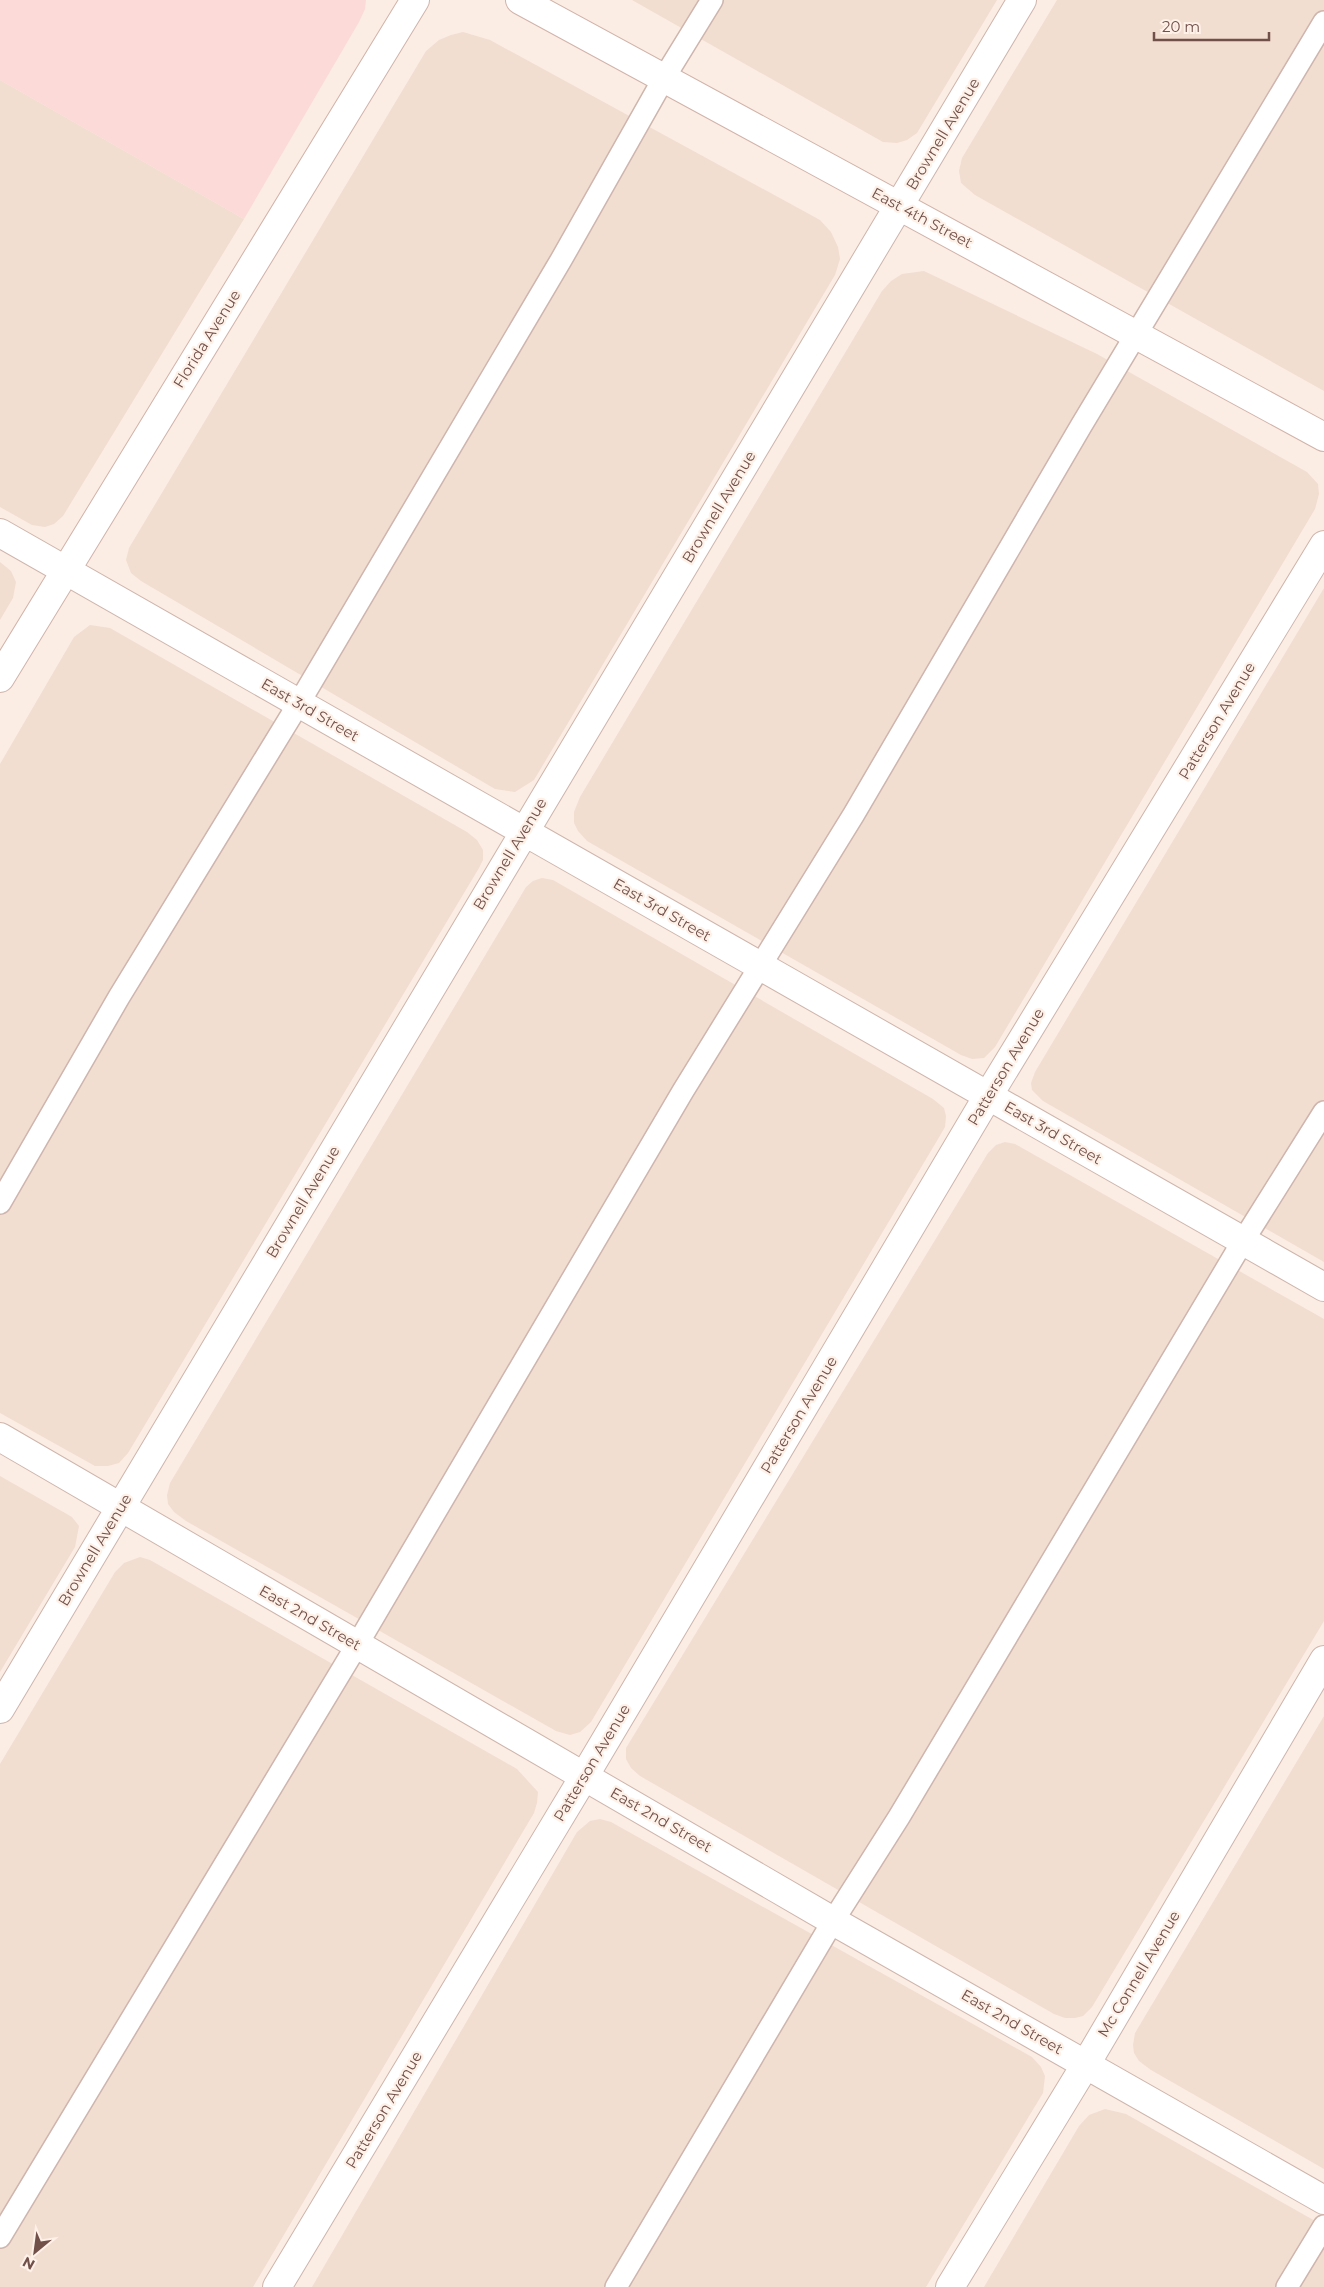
<svg xmlns="http://www.w3.org/2000/svg" width="1324" height="2287" viewBox="0 0 1324 2287" font-family="Montserrat,sans-serif">
<style>
.residential{fill:#f2ddd1}
.commercial{fill:#fbdad7}
.lines{fill:none;stroke-linecap:round;stroke-linejoin:round}
.lane-casing{stroke:#ceb5ad;stroke-width:24}
.street-casing{stroke:#ceb5ad;stroke-width:30}
.secondary-casing{stroke:#d1b3aa;stroke-width:30}
.lane{stroke:#fff;stroke-width:21}
.street{stroke:#fff;stroke-width:28}
.secondary{stroke:#fff;stroke-width:28}
.labels{text-anchor:middle;stroke-width:4.5;stroke-linejoin:round;paint-order:stroke}
.street-label{font-size:15px;fill:#72504a;stroke:#fef1e8}
</style>
<rect width="100%" height="100%" fill="#fbede3"/>
<!-- residential -->
<path class="residential" d="M632,0h365l-80,133 -10,7 -10,3 -14,-1z
M1057,0h267v391l-349,-196 -14,-12 -2,-12 3,-13z
M463,32l27,8 330,180 11,12 7,15 2,12 -5,16 -301,505 -19,12 -20,-3 -354,-208 -10,-8 -5,-13 3,-12 297,-497 13,-11 12,-5z
M0,80l244,139 -181,297 -9,8 -9,3 -13,-2 -32,-18z
M924,271l173,83 210,118 11,12 1,10 -4,15 -320,538 -11,11 -12,1 -11,-4 -374,-214 -9,-10 -4,-8v-11l6,-15 302,-506 9,-10 11,-7z
M0,562l11,9 5,11 -3,16 -13,22z
M1324,588v674l-281,-161 -11,-11 -1,-7 4,-11z
M90,625l20,3 357,204 10,8 6,10v10l-4,8 -351,585 -9,10 -11,3h-13l-95,-53v-649l74,-127z
M542,878l11,2 380,219 11,9 2,8 -1,11 -7,12 -347,583 -11,10 -10,3 -14,-4 -370,-210 -12,-9 -6,-8 -1,-9 3,-12 356,-596 7,-6z
M1005,1142l10,2 309,175v302l-232,386 -9,9 -8,2h-10l-11,-4 -414,-238 -9,-8 -5,-9v-11l362,-595 8,-8z
M0,1476l72,41 7,9 -4,21 -75,125z
M140,1557l10,3 367,209 21,23 -1,11 -3,10 -281,474h-253v-523l115,-192 9,-9z
M1324,1716v453l-173,-99 -12,-9 -5,-8 -1,-8 2,-12z
M600,1819l11,3 421,235 9,10 4,9 -2,17 -117,194h-614l265,-455 13,-11z
M1105,2109l21,5 198,112v61h-340l95,-161 10,-11z"/>
<!-- commercial -->
<path class="commercial" d="M0,0h366l-1,9 -6,13 -115,197 -244,-139z"/>
<g class="lines">
<!-- lane casing -->
<g class="lane-casing">
<path id="lane" d="M0,1203l119,-206 180,-294 262,-443 103,-182 48,-78
M0,2237l357,-592 326,-554 171,-277 227,-388 243,-404
M616,2287l217,-366 66,-104 344,-576 81,-129
M1287,2287l37,-61"/>
</g>
<!-- street casing -->
<g class="street-casing">
<path id="street" d="M0,533l1324,754
M0,1437l833,484 491,279
M0,1709l1022,-1709
M277,2287l308,-512 403,-679 336,-551
M950,2287l136,-223 238,-404"/>
</g>
<!-- secondary casing -->
<g class="secondary-casing">
<path id="secondary" d="M520,0l804,437
M0,678l415,-678"/>
</g>
<!-- lane -->
<use href="#lane" class="lane"/>
<!-- street -->
<use href="#street" class="street"/>
<!-- secondary -->
<use href="#secondary" class="secondary"/>
</g>
<g class="labels">
<!-- street labels -->
<g class="street-label">
<text transform="translate(943 134) rotate(-59)" y="5">Brownell Avenue</text>
<text transform="translate(922 218) rotate(28)" y="5">East 4th Street</text>
<text transform="translate(207 339) rotate(-58)" y="5">Florida Avenue</text>
<text transform="translate(719 507) rotate(-59)" y="5">Brownell Avenue</text>
<text transform="translate(310 710) rotate(30)" y="5">East 3rd Street</text>
<text transform="translate(1217 721) rotate(-59)" y="5">Patterson Avenue</text>
<text transform="translate(510 854) rotate(-59)" y="5">Brownell Avenue</text>
<text transform="translate(662 910) rotate(30)" y="5">East 3rd Street</text>
<text transform="translate(1006 1067) rotate(-59)" y="5">Patterson Avenue</text>
<text transform="translate(1053 1133) rotate(30)" y="5">East 3rd Street</text>
<text transform="translate(303 1202) rotate(-59)" y="5">Brownell Avenue</text>
<text transform="translate(799 1415) rotate(-59)" y="5">Patterson Avenue</text>
<text transform="translate(95 1550) rotate(-59)" y="5">Brownell Avenue</text>
<text transform="translate(310 1618) rotate(30)" y="5">East 2nd Street</text>
<text transform="translate(592 1763) rotate(-59)" y="5">Patterson Avenue</text>
<text transform="translate(661 1820) rotate(30)" y="5">East 2nd Street</text>
<text transform="translate(1139 1974) rotate(-59)" y="5">Mc Connell Avenue</text>
<text transform="translate(1012 2022) rotate(30)" y="5">East 2nd Street</text>
<text transform="translate(384 2110) rotate(-59)" y="5">Patterson Avenue</text>
</g>
</g>
<!-- north arrow -->
<g transform="translate(35 2252) rotate(209)" stroke="#fef1e8" stroke-width="4" paint-order="stroke">
<path d="M0-4L9 19L0 12L-9 19Z" fill="#72504a"/>
<text y="-8" font-size="14" font-weight="bold" text-anchor="middle" fill="#72504a">N</text>
</g>
<!-- scale -->
<path d="M1154 32v8h115v-8" fill="none" stroke="#72504a" stroke-width="2.5"/>
<text x="1162" y="32" font-size="15" fill="#72504a" stroke="#fef1e8" stroke-width="4" paint-order="stroke">20 m</text>
</svg>
